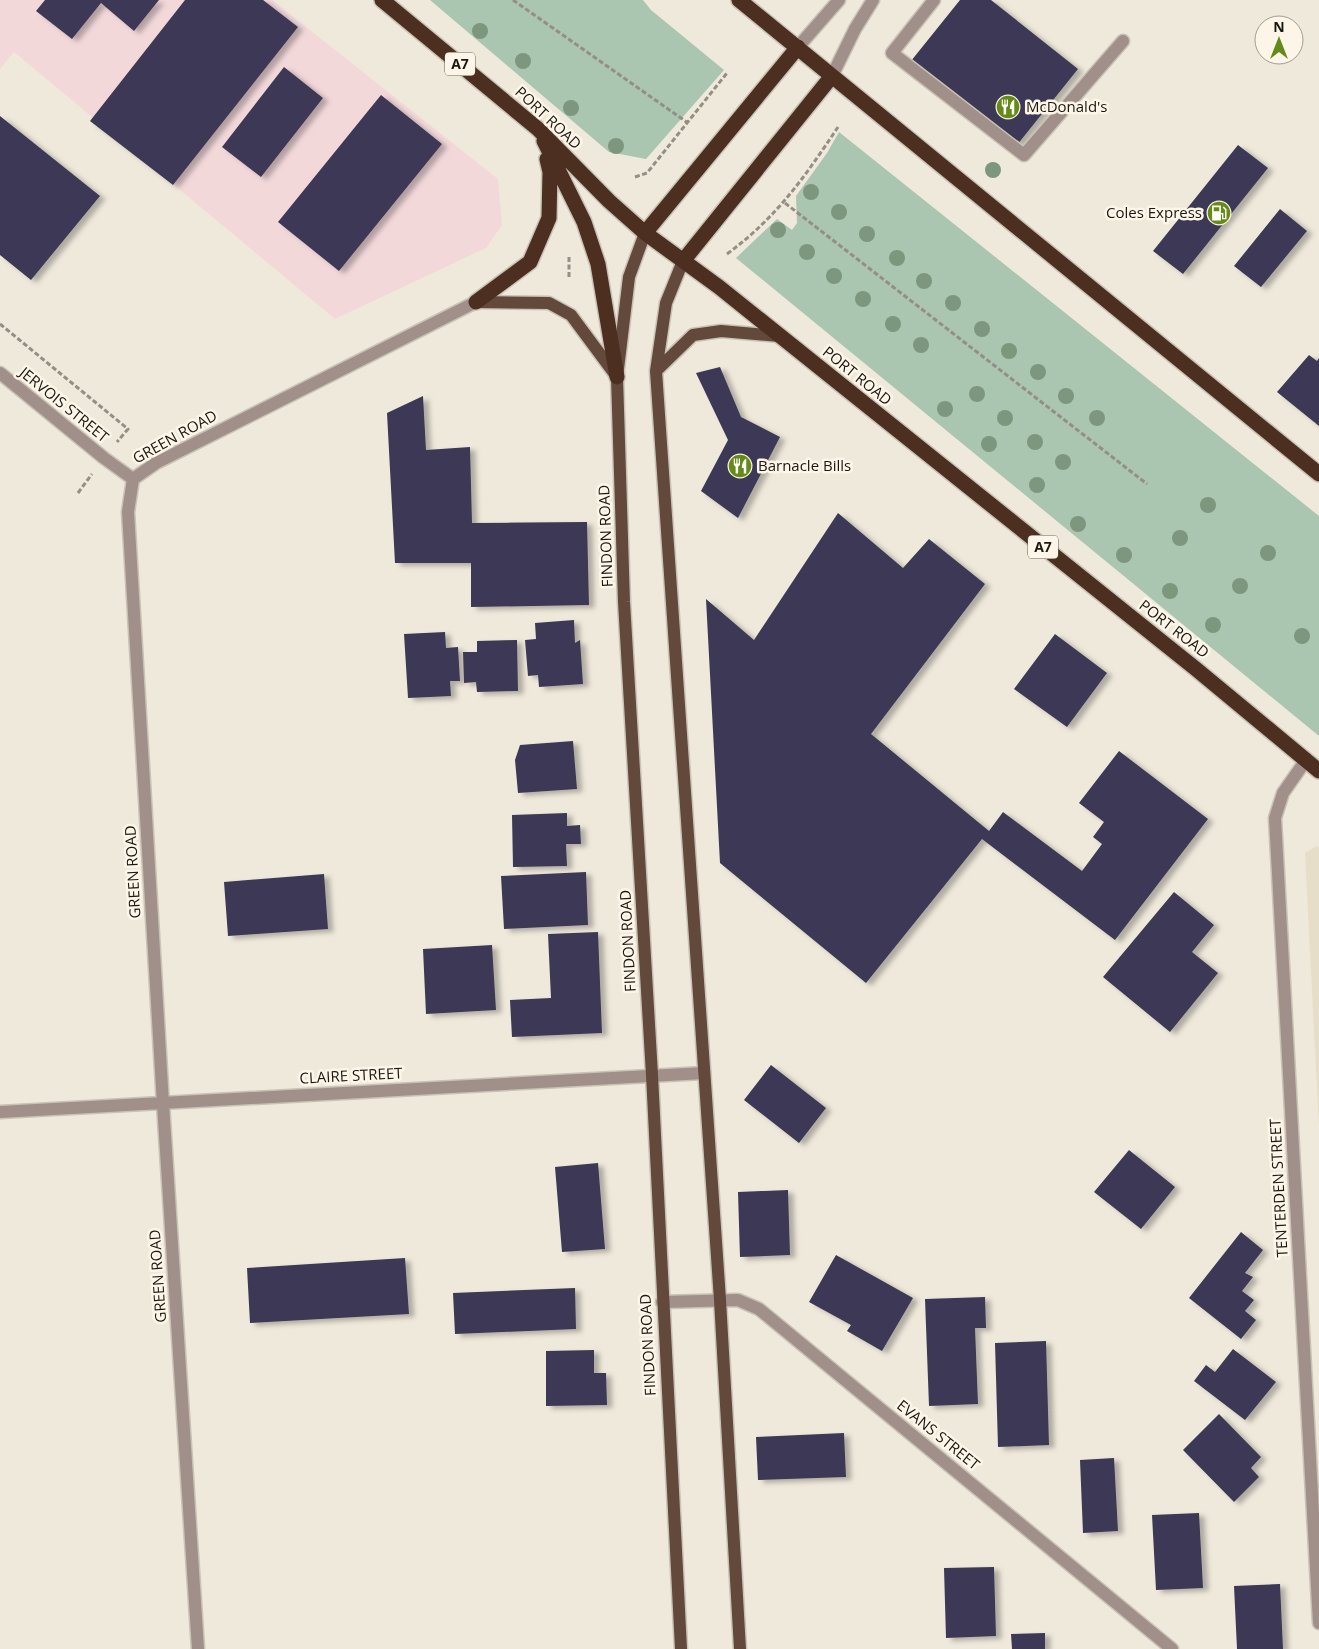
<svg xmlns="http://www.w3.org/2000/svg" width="1319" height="1649" viewBox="0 0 1319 1649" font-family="'Open Sans',sans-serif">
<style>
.commercial{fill:#f3d8da}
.built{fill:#e7dec9}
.green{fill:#aac5b0}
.building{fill:#3d3855;filter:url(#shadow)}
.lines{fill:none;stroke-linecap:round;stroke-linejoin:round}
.minor-casing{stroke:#c9c3b7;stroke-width:15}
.major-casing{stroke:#c9c3b7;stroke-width:15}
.highway-casing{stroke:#c9c3b7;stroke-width:18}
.path{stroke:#948f85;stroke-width:3;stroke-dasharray:5 2.5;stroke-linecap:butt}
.minor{stroke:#a09089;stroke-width:12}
.major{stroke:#63483c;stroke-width:12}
.highway{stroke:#4d2f21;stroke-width:15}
.tree{fill:#7d967e}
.labels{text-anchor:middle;stroke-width:5;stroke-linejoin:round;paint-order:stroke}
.shield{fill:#fdf6e8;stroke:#5e5b53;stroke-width:1}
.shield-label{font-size:14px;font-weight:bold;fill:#1a1813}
.poi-label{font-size:15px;fill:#1a1813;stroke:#fdf6e8;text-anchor:start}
.street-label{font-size:15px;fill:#1a1813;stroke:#fdf6e8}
</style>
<defs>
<filter id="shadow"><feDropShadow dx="5.5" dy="3" stdDeviation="2.5" flood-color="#0004"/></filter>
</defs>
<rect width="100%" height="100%" fill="#efe9db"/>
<!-- commercial -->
<path class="commercial" d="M0,0h272l226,179 4,46 -16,23 -151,71 -321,-267 -14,17z"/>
<!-- built -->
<path class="built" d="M1317,846l2,2v281l-14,-276z"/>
<!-- green -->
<path class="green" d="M430,0h213l8,10 73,60 -78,89 -37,-7z
M839,132l480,384v220l-583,-478 41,-39 15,11 5,-7 -1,-27 31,-43z"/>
<!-- building -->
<path class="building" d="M45,0h114l-25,31 -33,-28 -29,36 -36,-28z
M185,0h78l35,27 -125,158 -83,-64z
M960,0h31l87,69 -61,76 -106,-84z
M284,67l39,31 -62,79 -39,-30z
M381,95l61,49 -103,127 -61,-49z
M0,116l100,80 -69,84 -31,-25z
M1238,145l30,23 -85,106 -30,-23z
M1280,209l27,22 -46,56 -27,-21z
M1309,355l8,6 2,-3v68l-42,-34z
M720,367l21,50 39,20 -42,81 -37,-27 27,-51 -32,-67z
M423,396l3,54 44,-3 2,76 115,-1 2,83 -118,2v-44h-76l-8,-150z
M838,513l65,55 26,-29 56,45 -114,150 118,97 14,-19 79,59 20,-27 -9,-7 11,-15 -25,-19 40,-52 89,68 -93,121 -133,-101 -116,144 -146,-120 -14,-264 48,41z
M574,620l1,23 5,-3 3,44 -44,3 -1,-12 -10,1 -3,-36 11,-1 -1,-16z
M445,632l1,16 12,-1 2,34h-10l1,15 -43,2 -4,-64z
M1055,634l52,39 -40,54 -53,-38z
M517,640l1,51 -41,1 -1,-10 -12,1 -1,-31h14v-11z
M573,741l4,48 -59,4 -3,-33 5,-15z
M567,813v13l13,-1 1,19h-15l1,22 -54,1 -1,-52z
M586,872l2,53 -84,4 -3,-53z
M324,874l4,55 -100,7 -4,-54z
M1174,892l40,33 -22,27 26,21 -48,59 -67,-55z
M598,932l4,101 -90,4 -2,-37 41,-2 -3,-64z
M492,945l4,65 -70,4 -3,-65z
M771,1065l55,43 -27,35 -55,-43z
M1129,1150l46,37 -34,42 -47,-37z
M598,1163l7,86 -43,3 -7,-85z
M788,1190l2,65 -50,2 -2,-65z
M1241,1232l22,18 -18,23 8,4 -11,14 12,9 -9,11 11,9 -15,19 -52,-41z
M836,1255l77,43 -31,53 -35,-20 4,-6 -42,-23z
M405,1258l4,56 -159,9 -3,-55z
M575,1288l1,41 -121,5 -2,-41z
M985,1297l1,31h-11l3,76 -49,2 -4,-107z
M1046,1341l3,104 -51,2 -3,-104z
M1233,1349l43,33 -31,38 -51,-39 12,-16 9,7z
M594,1350v23h12l1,32 -61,1v-55z
M1219,1414l42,43 -10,11 8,9 -25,25 -51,-52z
M844,1433l2,44 -88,3 -2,-43z
M1114,1458l4,73 -35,2 -3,-73z
M1199,1513l4,75 -47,2 -4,-75z
M994,1567l2,69 -50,2 -2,-70z
M1280,1584l3,65h-46l-3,-63z
M1045,1633v16h-33l-1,-15z"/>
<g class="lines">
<!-- minor casing -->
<g class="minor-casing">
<path id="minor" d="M934,0l-42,53 132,102 99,-114
M798,47l41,-47
M832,76l23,-47 18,-29
M0,373l104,85 29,21
M1306,760l-23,33 -8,25 44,805
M0,1112l704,-39
M662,1302l76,-2 21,9 413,340
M198,1649l-35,-545 -35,-592 5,-33 23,-16 320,-161"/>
</g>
<!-- major casing -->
<g class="major-casing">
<path id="major" d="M645,233l-16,44 -12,100 7,225 28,473 29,574
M683,261l-17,42 -10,68 64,929 20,349
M476,302l73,1 22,12 46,62
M656,371l37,-36 28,-4 58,5"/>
</g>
<!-- highway casing -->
<g class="highway-casing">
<path id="highway" d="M382,0l156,129 71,72 36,32 74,54 477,382 123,102
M739,0l580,474
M544,141l40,81 14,42 19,113
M645,233l153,-186
M683,261l149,-185
M476,302l54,-40 19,-44 1,-46 -3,-13"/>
</g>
<!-- path -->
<path class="path" d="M513,0l175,123
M635,177l12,-4 80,-100
M785,203l362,281
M727,254c50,-37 77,-76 111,-127
M569,277v-22
M0,324l128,105 -11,13
M78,493l14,-19"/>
<!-- minor -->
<use href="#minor" class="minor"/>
<!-- major -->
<use href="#major" class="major"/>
<!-- highway -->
<use href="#highway" class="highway"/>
</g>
<!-- trees -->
<g class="tree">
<circle cx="480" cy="31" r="8"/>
<circle cx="523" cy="61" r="8"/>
<circle cx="571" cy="108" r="8"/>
<circle cx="616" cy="146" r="8"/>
<circle cx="993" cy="170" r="8"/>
<circle cx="811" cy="192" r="8"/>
<circle cx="839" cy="212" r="8"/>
<circle cx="778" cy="230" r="8"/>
<circle cx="867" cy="234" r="8"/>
<circle cx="807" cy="252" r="8"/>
<circle cx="897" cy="258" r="8"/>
<circle cx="834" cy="276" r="8"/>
<circle cx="924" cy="281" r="8"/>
<circle cx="863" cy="299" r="8"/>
<circle cx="953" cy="303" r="8"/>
<circle cx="893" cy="324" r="8"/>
<circle cx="982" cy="329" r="8"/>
<circle cx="921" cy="345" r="8"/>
<circle cx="1009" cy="351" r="8"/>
<circle cx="1038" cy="372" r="8"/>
<circle cx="977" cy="394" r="8"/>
<circle cx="1066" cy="396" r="8"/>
<circle cx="945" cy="409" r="8"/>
<circle cx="1005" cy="418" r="8"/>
<circle cx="1097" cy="418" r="8"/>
<circle cx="1035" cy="442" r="8"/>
<circle cx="989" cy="444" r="8"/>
<circle cx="1063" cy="462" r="8"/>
<circle cx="1037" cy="485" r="8"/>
<circle cx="1208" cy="505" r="8"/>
<circle cx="1078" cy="524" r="8"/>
<circle cx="1180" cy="538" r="8"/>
<circle cx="1268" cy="553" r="8"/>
<circle cx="1124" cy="555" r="8"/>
<circle cx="1240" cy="586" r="8"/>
<circle cx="1170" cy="591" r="8"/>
<circle cx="1213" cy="625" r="8"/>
<circle cx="1302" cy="636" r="8"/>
</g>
<!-- icons -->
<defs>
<g id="restaurant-disc" transform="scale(1.25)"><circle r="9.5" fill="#648b17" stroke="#fdf6e8"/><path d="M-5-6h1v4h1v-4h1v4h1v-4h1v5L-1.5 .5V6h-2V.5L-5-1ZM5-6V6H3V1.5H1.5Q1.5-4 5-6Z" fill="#fff"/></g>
<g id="fuel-disc" transform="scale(1.25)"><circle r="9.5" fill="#648b17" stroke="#fdf6e8"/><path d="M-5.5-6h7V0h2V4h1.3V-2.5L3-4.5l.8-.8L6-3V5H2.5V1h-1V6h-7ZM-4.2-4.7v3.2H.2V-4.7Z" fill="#fff"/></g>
</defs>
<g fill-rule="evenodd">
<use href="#restaurant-disc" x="1008" y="107"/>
<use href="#fuel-disc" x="1219" y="213"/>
<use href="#restaurant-disc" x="740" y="466"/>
</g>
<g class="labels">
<!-- shield labels -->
<g class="shield">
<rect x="445" y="52.5" width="30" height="23" rx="4"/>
<rect x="1028" y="535.5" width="30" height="23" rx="4"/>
</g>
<g class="shield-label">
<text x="460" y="69">A7</text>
<text x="1043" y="552">A7</text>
</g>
<!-- poi labels -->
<g class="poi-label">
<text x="1026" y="112">McDonald's</text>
<text x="1202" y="218" text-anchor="end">Coles Express</text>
<text x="758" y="471">Barnacle Bills</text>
</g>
<!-- street labels -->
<g class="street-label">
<text transform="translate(548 118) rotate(43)" y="5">PORT ROAD</text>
<text transform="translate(857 376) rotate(39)" y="5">PORT ROAD</text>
<text transform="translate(64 405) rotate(39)" y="5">JERVOIS STREET</text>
<text transform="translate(175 437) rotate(-29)" y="5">GREEN ROAD</text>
<text transform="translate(606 536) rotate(-92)" y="5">FINDON ROAD</text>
<text transform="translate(1174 629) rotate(38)" y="5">PORT ROAD</text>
<text transform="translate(133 872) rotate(-93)" y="5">GREEN ROAD</text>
<text transform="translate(628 941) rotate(-93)" y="5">FINDON ROAD</text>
<text transform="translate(351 1076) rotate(-3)" y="5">CLAIRE STREET</text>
<text transform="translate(1279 1188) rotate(-93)" y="5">TENTERDEN STREET</text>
<text transform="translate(158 1276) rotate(-94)" y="5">GREEN ROAD</text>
<text transform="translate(648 1345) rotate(-93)" y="5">FINDON ROAD</text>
<text transform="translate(938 1435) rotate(39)" y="5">EVANS STREET</text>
</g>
</g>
<!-- north arrow -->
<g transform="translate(1279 40)"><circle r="24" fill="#fdf6e8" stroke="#a29d93"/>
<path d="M0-4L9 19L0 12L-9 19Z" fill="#648b17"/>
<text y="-8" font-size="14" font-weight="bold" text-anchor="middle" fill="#1a1813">N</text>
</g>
</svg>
